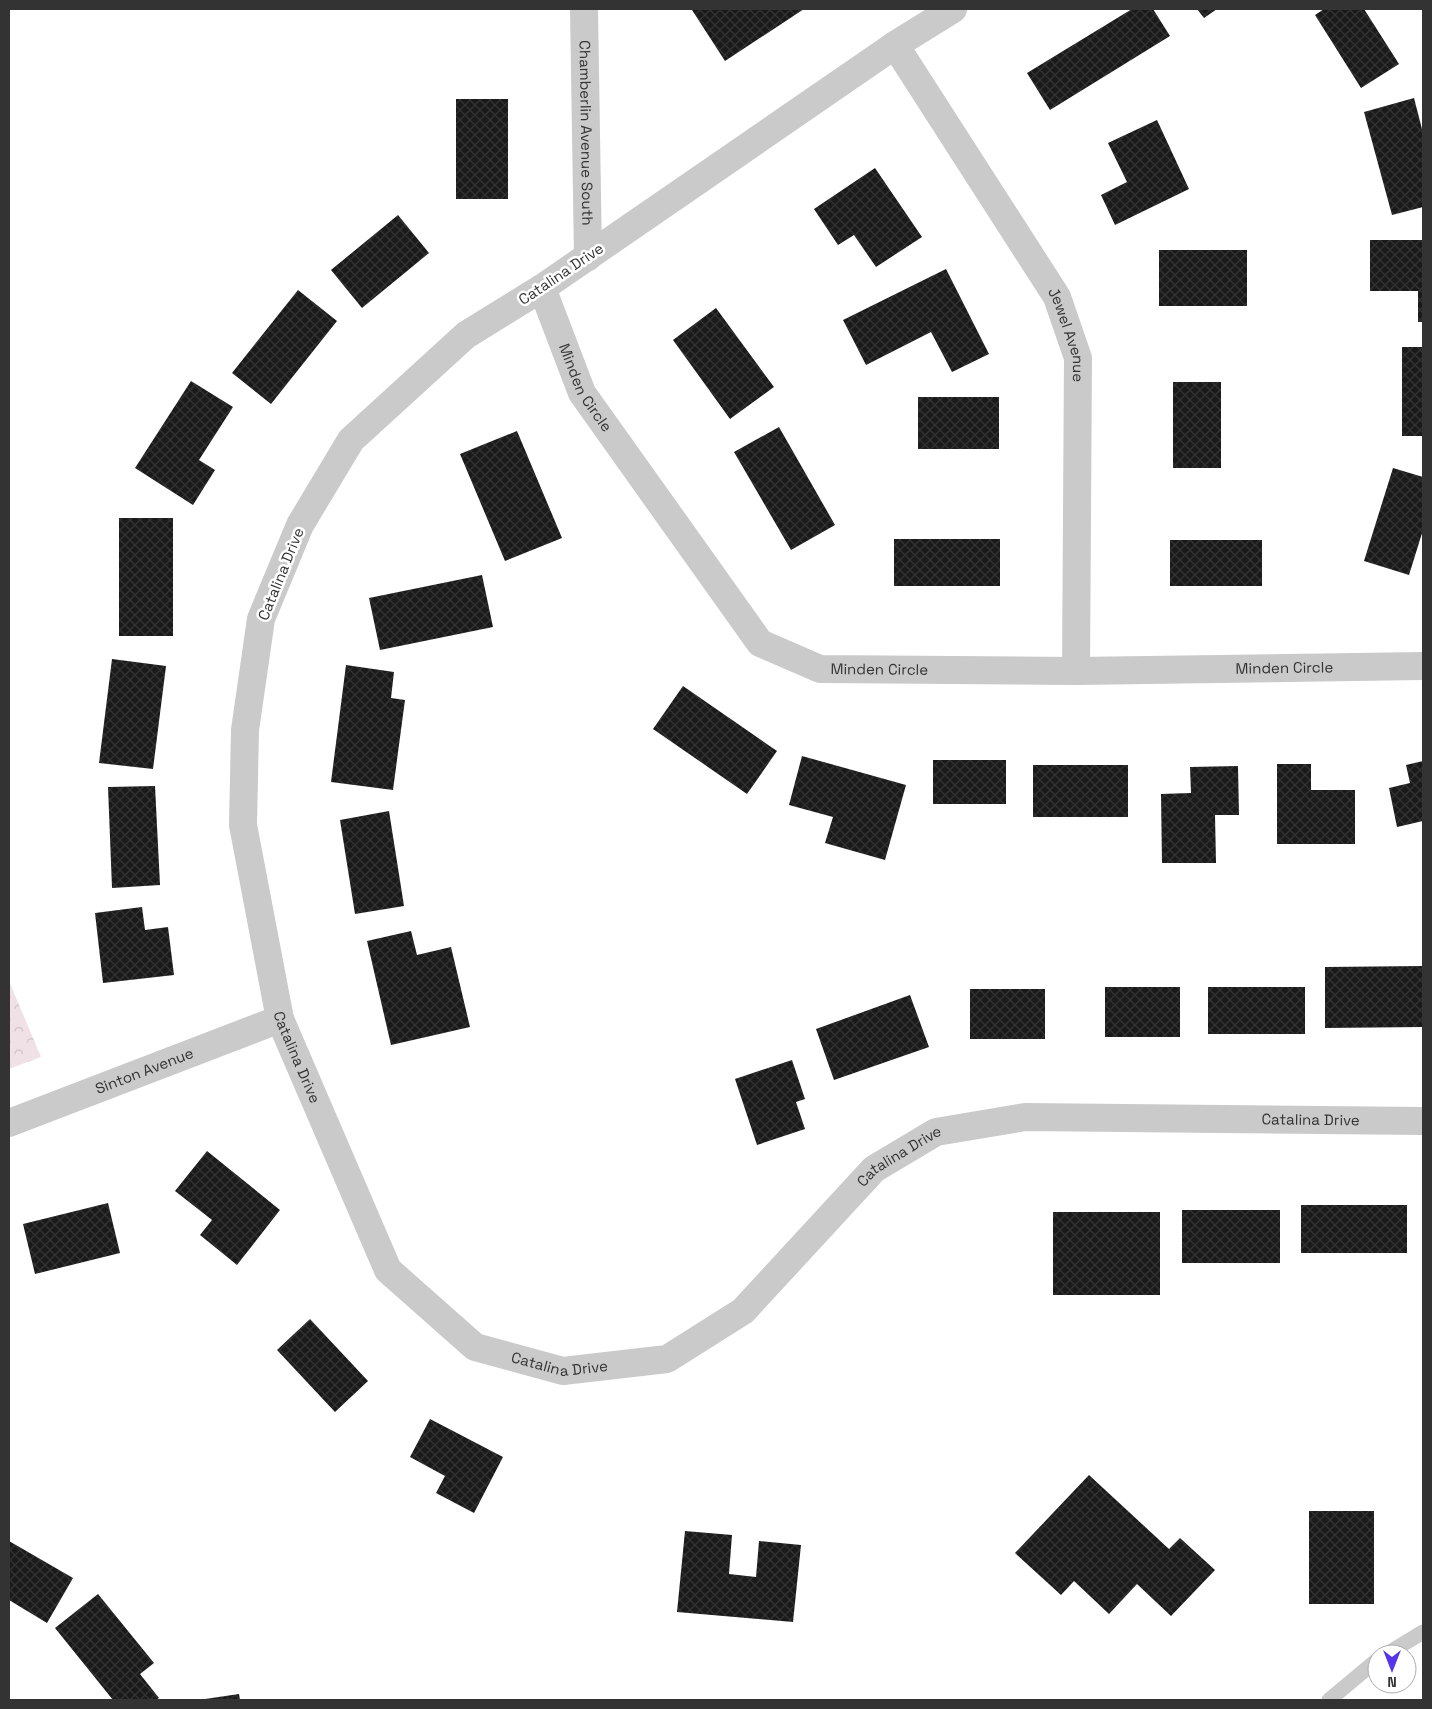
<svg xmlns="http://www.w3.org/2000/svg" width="1432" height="1709" viewBox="0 0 1432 1709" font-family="'Space Grotesk',sans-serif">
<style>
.park{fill:url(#park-crowns)}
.building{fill:url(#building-cross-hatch)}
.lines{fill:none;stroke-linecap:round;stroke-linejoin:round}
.lane{stroke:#cacaca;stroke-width:15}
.street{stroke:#cacaca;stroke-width:28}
.labels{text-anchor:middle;stroke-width:5;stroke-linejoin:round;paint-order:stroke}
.street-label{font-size:15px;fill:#333;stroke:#fff}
</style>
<defs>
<pattern id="park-crowns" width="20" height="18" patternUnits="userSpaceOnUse" patternTransform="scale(1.25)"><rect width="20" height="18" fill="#efe1e5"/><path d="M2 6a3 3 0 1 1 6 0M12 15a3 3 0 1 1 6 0" fill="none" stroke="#cdc2c5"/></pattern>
<pattern id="building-cross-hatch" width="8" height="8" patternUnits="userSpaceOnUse" patternTransform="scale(1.25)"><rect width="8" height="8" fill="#1a1a1a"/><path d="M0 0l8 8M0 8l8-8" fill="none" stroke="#333"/></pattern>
</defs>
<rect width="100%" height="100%" fill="#fff"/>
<!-- park -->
<path class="park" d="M9,981l32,76 -32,12z"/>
<!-- building -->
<path class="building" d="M693,9h111l-79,52 -33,-51z
M1132,9h21l17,27 -120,74 -23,-37z
M1197,9h20l-13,9z
M1324,9h40l35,55 -38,24 -46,-73z
M1414,98l9,35v74l-31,8 -28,-103z
M456,99h52v100h-52z
M1157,120l32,69 -74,36 -14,-30 26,-13 -19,-39z
M875,168l47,69 -46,30 -22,-32 -16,10 -24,-36z
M398,215l31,38 -67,55 -31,-38z
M1370,240h53v82h-5v-31h-48z
M1159,250h88v56h-88z
M946,269l43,85 -37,18 -21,-40 -65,33 -23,-45z
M298,290l39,31 -66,83 -39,-31z
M716,308l58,79 -44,32 -57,-79z
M1402,347h21v89h-21z
M191,381l42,26 -34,53 16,10 -22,35 -58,-37z
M1173,382h48v86h-48z
M918,397h81v52h-81z
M779,427l56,98 -44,25 -57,-98z
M517,431l45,107 -57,23 -45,-107z
M1393,468l30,9v53l-14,45 -45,-14z
M119,518h54v118h-54z
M894,539h106v47h-106z
M1170,540h92v46h-92z
M482,575l11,52 -113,23 -11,-52z
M112,659l54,7 -13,103 -54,-6z
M346,665l48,7 -3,26 14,2 -12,90 -62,-8z
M683,686l94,65 -30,43 -94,-65z
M802,756l104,29 -21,75 -60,-17 8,-26 -44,-12z
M933,760h73v44h-73z
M1423,761v60l-26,6 -8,-39 21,-5 -4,-18z
M1277,764h34v26h44v54h-78z
M1033,765h95v52h-95z
M1238,766l1,49h-24l1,48h-54l-1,-69 30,-1 -1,-26z
M155,786l5,99 -48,3 -4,-101z
M389,811l15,95 -49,8 -15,-94z
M142,907l3,23 23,-3 6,48 -71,8 -8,-70z
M411,931l6,24 34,-8 19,80 -79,18 -24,-104z
M1423,966v61l-98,1v-61z
M1105,987h75v50h-75z
M1208,987h97v47h-97z
M970,989h75v50h-75z
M910,995l19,52 -95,33 -18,-51z
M792,1060l13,39 -9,3 9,27 -48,16 -22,-66z
M207,1151l73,59 -43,55 -37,-30 12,-15 -37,-29z
M108,1203l12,50 -85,21 -12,-50z
M1301,1205h106v48h-106z
M1182,1210h98v53h-98z
M1053,1212h107v83h-107z
M310,1319l58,62 -33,31 -58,-62z
M430,1419l73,38 -29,56 -38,-20 9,-17 -35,-19z
M1089,1475l80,74 11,-11 35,32 -44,46 -34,-32 -28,30 -35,-33 -13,14 -46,-42z
M1309,1511h65v93h-65z
M685,1531l47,4 -3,39 27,3 3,-36 42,4 -8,77 -116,-10z
M9,1541l64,37 -26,45 -38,-23z
M98,1594l56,69 -14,11 19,24 -3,2h-43l-58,-72z
M239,1694l1,6h-35v-1z"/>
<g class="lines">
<!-- lane -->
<path class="lane" d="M1387,1654l36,-22
M1329,1700l48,-40"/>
<!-- street -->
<g class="street">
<path id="s1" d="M584,9l4,248"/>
<path id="s2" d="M953,9l-58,36 -353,243 -76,47 -115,105 -51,85 -39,94 -16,111 -2,95 37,194 108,251 87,77 88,24 104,-12 76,-48 131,-142 62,-37 89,-15 398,4"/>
<path id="s3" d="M895,45l162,252 21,61 -2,313"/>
<path id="s4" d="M542,288l40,105 178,250 60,26 256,2 347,-5"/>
<path id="s5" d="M9,1123l271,-104"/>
</g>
</g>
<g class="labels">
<!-- street labels -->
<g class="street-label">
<text dy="5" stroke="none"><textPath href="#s1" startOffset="124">Chamberlin Avenue South</textPath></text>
<text transform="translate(561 274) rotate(-34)" y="5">Catalina Drive</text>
<text dy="5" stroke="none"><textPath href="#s3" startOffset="339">Jewel Avenue</textPath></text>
<text dy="5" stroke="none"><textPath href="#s4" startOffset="109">Minden Circle</textPath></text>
<text transform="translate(281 574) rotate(-68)" y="5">Catalina Drive</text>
<text dy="5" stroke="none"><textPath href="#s4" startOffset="949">Minden Circle</textPath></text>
<text dy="5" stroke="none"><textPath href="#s4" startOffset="544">Minden Circle</textPath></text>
<text dy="5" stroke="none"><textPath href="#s2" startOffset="1389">Catalina Drive</textPath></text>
<text dy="5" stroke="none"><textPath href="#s5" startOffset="145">Sinton Avenue</textPath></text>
<text dy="5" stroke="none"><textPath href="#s2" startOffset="2664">Catalina Drive</textPath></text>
<text dy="5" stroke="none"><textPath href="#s2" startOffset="2244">Catalina Drive</textPath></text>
<text dy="5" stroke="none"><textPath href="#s2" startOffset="1824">Catalina Drive</textPath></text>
</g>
</g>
<!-- border -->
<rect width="1432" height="1709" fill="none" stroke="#333333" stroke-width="20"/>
<!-- north arrow -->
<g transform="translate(1392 1669) rotate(180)"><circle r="24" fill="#ffffff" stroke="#adadad"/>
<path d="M0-4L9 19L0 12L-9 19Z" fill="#5633ec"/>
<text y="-8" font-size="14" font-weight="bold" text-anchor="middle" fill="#333333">N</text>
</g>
</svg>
